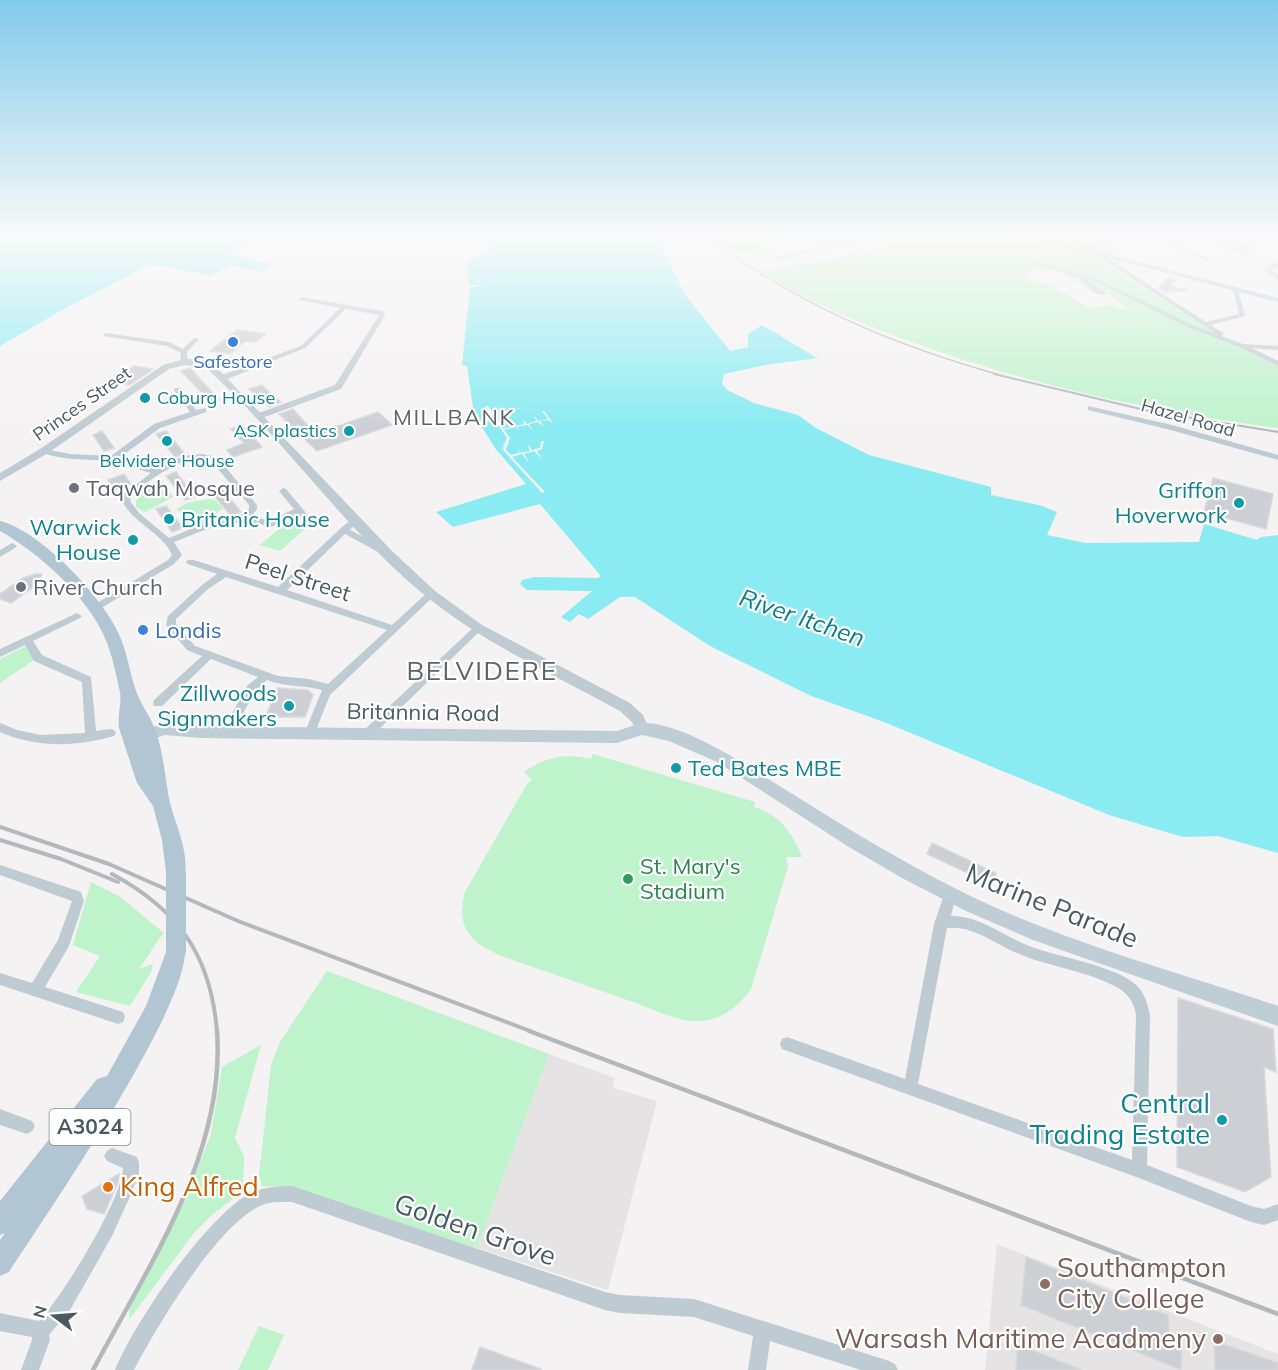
<svg xmlns="http://www.w3.org/2000/svg" width="1278" height="1370" viewBox="0 0 1278 1370" font-family="Mulish,sans-serif">
<style>
.education{fill:#e5e3e4}
.green{fill:#bff3cc;fill-rule:evenodd}
.water{fill:#8aebf2}
.pier{fill:#f4f2f2}
.building{fill:#ccd0d4;stroke:#d6d9dd;stroke-width:1.5}
.lines{fill:none;stroke-linecap:round;stroke-linejoin:round}
.minor{fill:#bfcbd2;fill-rule:evenodd}
.tertiary{fill:#bfcbd2;fill-rule:evenodd}
.secondary{fill:#bfcdd6;fill-rule:evenodd}
.primary{fill:#b1c6d2;fill-rule:evenodd}
.rail-far3{stroke:#b4b8bc;stroke-width:1.5}
.rail-far2{stroke:#b4b8bc;stroke-width:2}
.rail-far1{stroke:#b4b8bc;stroke-width:4}
.rail{stroke:#b4b8bc;stroke-width:4.5}
.primary-bridge{stroke:#b1c6d2;stroke-width:20}
.shop-dot{fill:#3f7fe0;stroke:#fff;stroke-width:2}
.culture-dot{fill:#0f9aa8;stroke:#fff;stroke-width:2}
.worship-dot{fill:#6b7280;stroke:#fff;stroke-width:2}
.leisure-dot{fill:#2e9e5b;stroke:#fff;stroke-width:2}
.food-dot{fill:#e8710a;stroke:#fff;stroke-width:2}
.education-dot{fill:#8d6e63;stroke:#fff;stroke-width:2}
.labels{text-anchor:middle;stroke-width:4.5;stroke-linejoin:round;paint-order:stroke}
.far-shop-label{font-size:18px;fill:#366cbe;stroke:#fff}
.far-culture-label{font-size:18px;fill:#0d838f;stroke:#fff;text-anchor:start}
.far-street-label{font-size:18px;fill:#485961;stroke:#fff}
.shield{fill:#fff;stroke:#7f8b90;stroke-width:1.5}
.shield-label{font-size:21px;font-weight:bold;fill:#485961}
.far-quarter-label{font-size:22px;letter-spacing:1.5px;fill:#5e6367;stroke:#fff}
.worship-label{font-size:22px;fill:#5b616d;stroke:#fff;text-anchor:start}
.culture-label{font-size:22px;fill:#0d838f;stroke:#fff;text-anchor:end}
.street-label{font-size:22px;fill:#485961;stroke:#fff}
.shop-label{font-size:22px;fill:#366cbe;stroke:#fff;text-anchor:start}
.leisure-label{font-size:22px;fill:#27864d;stroke:#fff;text-anchor:start}
.water-label{font-size:24px;font-style:italic;fill:#087d86;stroke:#fff}
.quarter-label{font-size:26px;letter-spacing:1.5px;fill:#5e6367;stroke:#fff}
.near-street-label{font-size:27px;fill:#485961;stroke:#fff}
.near-culture-label{font-size:27px;fill:#0d838f;stroke:#fff;text-anchor:end}
.near-food-label{font-size:27px;fill:#c56008;stroke:#fff;text-anchor:start}
.near-education-label{font-size:27px;fill:#785e54;stroke:#fff;text-anchor:start}
</style>
<rect width="100%" height="100%" fill="#f4f2f2"/>
<!-- education -->
<path class="education" d="M549,1054l66,24 -2,10 44,13 -49,189 -131,-42z
M997,1244l281,110v16h-293z"/>
<!-- green -->
<path class="green" d="M728,237h42l10,4 -18,4 11,10 -36,-4v3l-18,-14z
M884,237h204l22,18 -21,-4 6,6 145,91 38,18v62c-127,-16 -252,-44 -372,-88 -50,-19 -100,-39 -144,-68l129,-24 -6,-3zM1045,269l22,6 28,18 13,1 20,14 -8,1 -8,-4 -23,3 -37,-22 -29,-8 9,-8z
M158,480h4l11,17 -28,15 -9,-5v-6l15,-17z
M210,499l5,1 8,9 -6,3 3,8 -29,8 -4,-2 -3,-11 -7,-5c8,-9 22,-9 33,-11z
M287,522l19,6 -26,23 -20,-6z
M26,646l8,14 -34,23v-24z
M593,754l162,48 -1,5c26,8 39,26 48,50h-16l2,10 -37,122c-13,18 -29,31 -52,32 -22,1 -46,-12 -66,-19 -45,-16 -89,-31 -134,-47 -31,-14 -43,-29 -34,-63l62,-108 5,-4 -8,-8c21,-15 42,-19 67,-13z
M91,882l28,14 45,37c-11,11 -15,25 -26,36l15,-5 -2,8 -21,34 -54,-14 24,-36 -27,-11z
M327,971l222,83 -72,194 -188,-61 -27,-1 -3,-11 12,-110 9,-23z
M261,1045l-26,93 9,18 -1,35 -31,24 -18,18 -65,87 1,-13 55,-106 26,-67 11,-67z
M259,1326l25,9 -16,35h-30z"/>
<!-- water -->
<path class="water" d="M0,237h265l-39,15 46,13 -13,7 -27,-7 -22,11 -40,-9 -21,-2 -85,44 -64,37z
M487,237h169l30,59 44,55 18,-4v-13l14,-9 55,33 -52,7 -41,9 -2,10 7,7 25,12 44,12 18,13 53,27 122,32v8l48,10 18,7 -10,23 39,8 113,-1 5,-18 53,16 4,-3 17,-2v318l-60,-17 -35,1 -74,-22 -225,-93 -75,-27 -99,-49 -75,-49h-15l-32,22 -9,-5 -9,8 -9,-5 31,-26 -65,-1 -7,-6 2,-4 13,-3 63,1 3,-2 -61,-72 -87,23 -17,-15 90,-28 -31,-36 -21,-34 -7,-48 -5,-1 8,-78 15,-2h-16l-2,-20 2,-4 21,-9z"/>
<!-- pier -->
<path class="pier" d="M485,406h3l6,8 31,-7 -30,8 3,6 16,-2 -15,3 4,7 8,-2 -1,-4 3,4 11,-3 -1,-5 4,5 9,-3 -2,-6 4,6 10,-2 -6,-8h2l6,8 3,5 -5,-4 -8,1 4,6 -6,-5 -9,2 4,6 -6,-5 -10,2 4,6 -5,-6 -12,3 6,8 -4,12 5,5 8,-2 -2,-5 3,5 10,-2 -3,-7 5,6 8,-2 1,-7h3l-2,8 -5,2 5,8 -8,-8 -10,3 5,8h-1l-6,-8 -10,3 33,35 -3,1 -39,-43 2,-5 -5,8 7,-15z"/>
<!-- building -->
<path class="building" d="M1168,278l8,2 -5,6 17,4 -22,3 -8,-5z
M237,330l29,4 -11,8 -10,-1 -15,13 -20,-3z
M134,366l19,3 -23,16 -17,-3z
M190,368l24,26 5,6 -11,4 -9,-10 3,-1 -21,-22z
M262,385l3,3 16,14 -12,5 -20,-18z
M293,409l22,25 63,-22 14,13 -75,26 -38,-37z
M242,425l20,22 -29,10 -6,-7 17,-7 -13,-14z
M102,431l12,17 -10,3 -11,-16z
M166,431l19,23 -10,3 -19,-23z
M176,472l8,11 11,14 -10,3 -19,-24z
M124,474l7,10 -16,6 -7,-10z
M1213,478l60,16 -7,35 -62,-17z
M220,487l21,25 -10,4 -21,-25z
M166,506l17,22 -11,4 -16,-23z
M36,574h6l-2,5 2,2 -31,22 -11,-4v-5l23,-16z
M277,688l31,2 5,5 -8,22h-39z
M932,843l64,30 -5,11 -64,-30z
M1178,998l95,31 3,43 -12,-5 7,110 -26,15 -68,-25z
M119,1174l-1,8 -14,32 -17,-5 -5,-13z
M1026,1257l142,58 2,28 12,6 -1,21 -160,-65z
M1214,1341l64,22v7h-63z
M1017,1344l65,26h-66z
M480,1347l61,22v1h-69z"/>
<g class="lines">
<!-- minor -->
<path class="minor" d="M812,237c15,0 26,13 39,0h6l-7,7 -73,16 -3,-2 55,-13z
M1068,237h7l131,85 33,-8 -6,-24 5,-1 7,27 -34,9 12,8 1,1 -3,2 22,8 35,2v4l-26,-2 26,13v5l-39,-19 -49,-19 -92,-45 -10,-3 17,13v2c-9,0 -20,-8 -24,-17l-45,-14 -1,-1 3,-2 64,20 92,45 23,8z
M1087,237h7l26,22v2h-4z
M1159,237h7l46,24 -5,1z
M1234,237c13,0 16,5 28,1l3,2 -25,10 13,5 1,1 -3,2 -37,-14 3,-2 17,6 14,-5z
M1278,262v4l-7,4 7,5v5l-14,-10 5,-5z
M301,297l81,14 2,1 1,3 -44,74 -79,29h-6v-4l79,-29 44,-70 -33,-6 -41,39 -80,32h-6v-4l82,-30 39,-38 -41,-8v-2z
M106,333l63,9 14,7 11,-11 5,1 -12,13 1,10 -4,2 -4,-2 1,-9 -14,-7 -63,-10v-2z
M175,388h6l15,22 10,-2v4l-46,16 -41,30 37,11 20,-10 14,-4 12,-1 15,3 40,48v4l-5,7 18,5 24,-12 -15,-18 4,-3 3,1 26,31 -1,2h-6l-7,-8 -27,13 -25,-7 -16,5 -23,4 -33,13 8,13 -8,9 -76,46h-6l-2,-2 2,-2 76,-46 4,-5c-9,-22 -38,-31 -50,-54l2,-7 27,-21c-14,-4 -28,-10 -41,-12 -20,-2 -53,0 -70,-10l4,-2 26,5 41,2 43,-32 36,-12 -16,-22zM202,459l9,2 38,44v4l-15,10 -33,6 -32,13 -30,-25 -9,-12c4,-14 40,-34 53,-39 7,-2 13,-2 19,-3z
M1088,406l84,19 106,30v5l-111,-31 -79,-19z
M355,517l4,3 -9,10 36,19 2,2 -2,2h-6l-35,-19 -58,56 105,35 36,-33h6l2,2 -106,101 -16,40h-8l-1,-3 17,-42c-18,-5 -38,-3 -55,-10l-12,12 -17,30h-8l-1,-3 18,-33 11,-9 -47,-18 -49,47h-8l-1,-3 1,-3 48,-44 -15,-6 -21,-25 2,-9 34,-31 15,-11 -29,-10 -2,-2 2,-2h6l84,27 63,-59zM226,577l161,53 -59,54 -19,-5 -31,-3 -83,-30 -19,-22v-5l32,-30z
M12,543l5,3 -2,2 -15,9v-7z
M77,613l5,3 -2,2 -47,23 9,14 49,22 5,54 14,-2 4,1 2,3 -2,3c-37,11 -78,12 -114,-4v-9l17,7 24,5 44,-2 -3,-51 -48,-21 -9,-16 -25,12v-8z
M478,625l3,1 2,2 -2,2 -110,107h-8l-2,-3 2,-3 112,-105z
M0,865l81,27 3,9 -15,45 -24,41 78,25 2,5 -2,5 -5,2 -118,-39v-12l32,10 26,-43 14,-39 -72,-26z
M950,889l4,2 2,4 -5,21c27,-1 53,20 78,30 29,11 82,19 105,37 10,8 14,21 16,33l-3,149 104,41 13,3 14,-5v16l-14,5 -13,-3 -112,-44 -357,-129 -2,-5 2,-5 5,-2 118,42 29,-155 10,-29 2,-4zM947,928c23,-3 45,13 65,23 34,16 75,19 108,38 10,7 15,16 16,27l-4,144 -214,-76z
M0,1109l32,12 3,5 -3,5 -5,3 -27,-9z
M112,1148l25,9 2,6v10l-8,21 -19,42 -42,74 -21,25 1,5 -11,30h-18l11,-30v-3l-32,-6v-18l39,8c23,-24 83,-121 84,-153l-16,-7 -3,-5 3,-5z
M292,1186l313,106 15,3 74,4 195,62 6,3 3,6h-37l-91,-29 -4,29h-18l5,-34 -59,-19 -74,-4 -15,-3 -313,-108c-10,0 -23,-1 -32,4 -44,21 -103,120 -126,164h-19c19,-47 92,-155 136,-177 13,-6 27,-7 41,-7z"/>
<!-- tertiary -->
<path class="tertiary" d="M1028,237h13l237,61v4z
M184,359c15,0 25,2 36,12l172,180 43,40 47,34 148,78 13,12 6,14 -2,4h-10l-5,-11 -12,-11c-65,-36 -135,-67 -193,-114 -82,-66 -144,-160 -222,-230l-21,-2 -15,4 -121,84 -48,28v-8l40,-24 123,-84z"/>
<!-- secondary -->
<path class="secondary" d="M164,723l37,3 416,5c8,-2 18,-7 26,-8 37,-1 97,38 127,57 86,54 172,108 267,145 79,31 161,54 241,81v20l-245,-86 -67,-29 -64,-33 -53,-31 -132,-85 -48,-21 -27,-6 -25,8 -416,-5 -36,-3 -26,9 -6,-2 -2,-4 2,-4z"/>
<!-- primary -->
<path class="primary" d="M0,521c41,10 106,79 121,118 7,17 9,35 15,52 5,14 15,26 20,41 8,23 9,47 14,71 5,20 22,56 13,75l-7,2 -7,-2 -3,-6 -4,-32 -9,-34 -16,-23 -18,-55c-2,-12 3,-25 1,-36 -4,-18 -8,-38 -15,-54 -18,-42 -66,-85 -105,-107z
M176,941l7,3c20,43 -144,282 -174,328l-9,4v-36l5,-7 -5,2v-34l97,-122 10,-3 39,-70 23,-62z"/>
<!-- rail-far3 -->
<path class="rail-far3" d="M707,237c92,68 183,107 293,138"/>
<!-- rail-far2 -->
<path class="rail-far2" d="M994,374l155,37 129,21"/>
<!-- rail-far1 -->
<path class="rail-far1" d="M0,827l109,37 129,57 295,111
M0,840l61,19 57,23
M112,874c67,36 99,82 105,158"/>
<!-- rail -->
<path class="rail" d="M529,1031l749,283
M93,1370c55,-104 133,-216 124,-339"/>
<!-- primary-bridge -->
<path class="primary-bridge" d="M176,872v79"/>
</g>
<!-- sky -->
<linearGradient id="sky" x2="0" y2="1"><stop stop-color="#82caec"/><stop offset="0.55" stop-color="#faf9f9"/><stop offset="1" stop-color="#faf9f9" stop-opacity="0"/></linearGradient>
<rect width="1278" height="429" fill="url(#sky)"/>
<!-- markers -->
<g class="shop-dot">
<circle cx="233" cy="342" r="6"/>
<circle cx="143" cy="630" r="6"/>
</g>
<g class="culture-dot">
<circle cx="145" cy="398" r="6"/>
<circle cx="349" cy="431" r="6"/>
<circle cx="167" cy="441" r="6"/>
<circle cx="1239" cy="503" r="6"/>
<circle cx="169" cy="519" r="6"/>
<circle cx="133" cy="540" r="6"/>
<circle cx="289" cy="706" r="6"/>
<circle cx="676" cy="768" r="6"/>
<circle cx="1222" cy="1120" r="6"/>
</g>
<g class="worship-dot">
<circle cx="74" cy="488" r="6"/>
<circle cx="21" cy="587" r="6"/>
</g>
<circle class="leisure-dot" cx="628" cy="879" r="6"/>
<circle class="food-dot" cx="108" cy="1187" r="6"/>
<g class="education-dot">
<circle cx="1045" cy="1284" r="6"/>
<circle cx="1218" cy="1339" r="6"/>
</g>
<g class="labels">
<!-- far-shop labels -->
<g class="far-shop-label">
<text x="233" y="368">Safestore</text>
</g>
<!-- far-culture labels -->
<g class="far-culture-label">
<text x="157" y="404">Coburg House</text>
<text x="337" y="437" text-anchor="end">ASK plastics</text>
<text x="167" y="467" text-anchor="middle">Belvidere House</text>
</g>
<!-- far-street labels -->
<g class="far-street-label">
<text transform="translate(82 404) rotate(-35)" y="6">Princes Street</text>
<text transform="translate(1188 418) rotate(16)" y="6">Hazel Road</text>
</g>
<!-- shield labels -->
<rect class="shield" x="49.5" y="1109" width="81" height="36" rx="4.5"/>
<g class="shield-label">
<text x="90" y="1134">A3024</text>
</g>
<!-- far-quarter labels -->
<g class="far-quarter-label">
<text x="454" y="425">MILLBANK</text>
</g>
<!-- worship labels -->
<g class="worship-label">
<text x="86" y="496">Taqwah Mosque</text>
<text x="33" y="595">River Church</text>
</g>
<!-- culture labels -->
<g class="culture-label">
<text x="1227" y="498">Griffon<tspan x="1227" dy="25">Hoverwork</tspan></text>
<text x="181" y="527" text-anchor="start">Britanic House</text>
<text x="121" y="535">Warwick<tspan x="121" dy="25">House</tspan></text>
<text x="277" y="701">Zillwoods<tspan x="277" dy="25">Signmakers</tspan></text>
<text x="688" y="776" text-anchor="start">Ted Bates MBE</text>
</g>
<!-- street labels -->
<g class="street-label">
<text transform="translate(298 577) rotate(18)" y="8">Peel Street</text>
<text transform="translate(423 712) rotate(1)" y="8">Britannia Road</text>
</g>
<!-- shop labels -->
<g class="shop-label">
<text x="155" y="638">Londis</text>
</g>
<!-- leisure labels -->
<g class="leisure-label">
<text x="640" y="874">St. Mary's<tspan x="640" dy="25">Stadium</tspan></text>
</g>
<!-- water labels -->
<g class="water-label">
<text transform="translate(802 618) rotate(19)" y="8">River Itchen</text>
</g>
<!-- quarter labels -->
<g class="quarter-label">
<text x="482" y="680">BELVIDERE</text>
</g>
<!-- near-street labels -->
<g class="near-street-label">
<text transform="translate(1052 906) rotate(22)" y="9">Marine Parade</text>
<text transform="translate(475 1230) rotate(19)" y="9">Golden Grove</text>
</g>
<!-- near-culture labels -->
<g class="near-culture-label">
<text x="1210" y="1113">Central<tspan x="1210" dy="31">Trading Estate</tspan></text>
</g>
<!-- near-food labels -->
<g class="near-food-label">
<text x="120" y="1196">King Alfred</text>
</g>
<!-- near-education labels -->
<g class="near-education-label">
<text x="1057" y="1277">Southampton<tspan x="1057" dy="31">City College</tspan></text>
<text x="1206" y="1348" text-anchor="end">Warsash Maritime Acadmeny</text>
</g>
</g>
<!-- north arrow -->
<g transform="translate(54 1316) rotate(286)" stroke="#ffffff" stroke-width="4.5" paint-order="stroke">
<path d="M0-4.5L10 22L0 15L-10 22Z" fill="#485961"/>
<text y="-9" font-size="16" font-weight="bold" text-anchor="middle" fill="#485961">N</text>
</g>
</svg>
